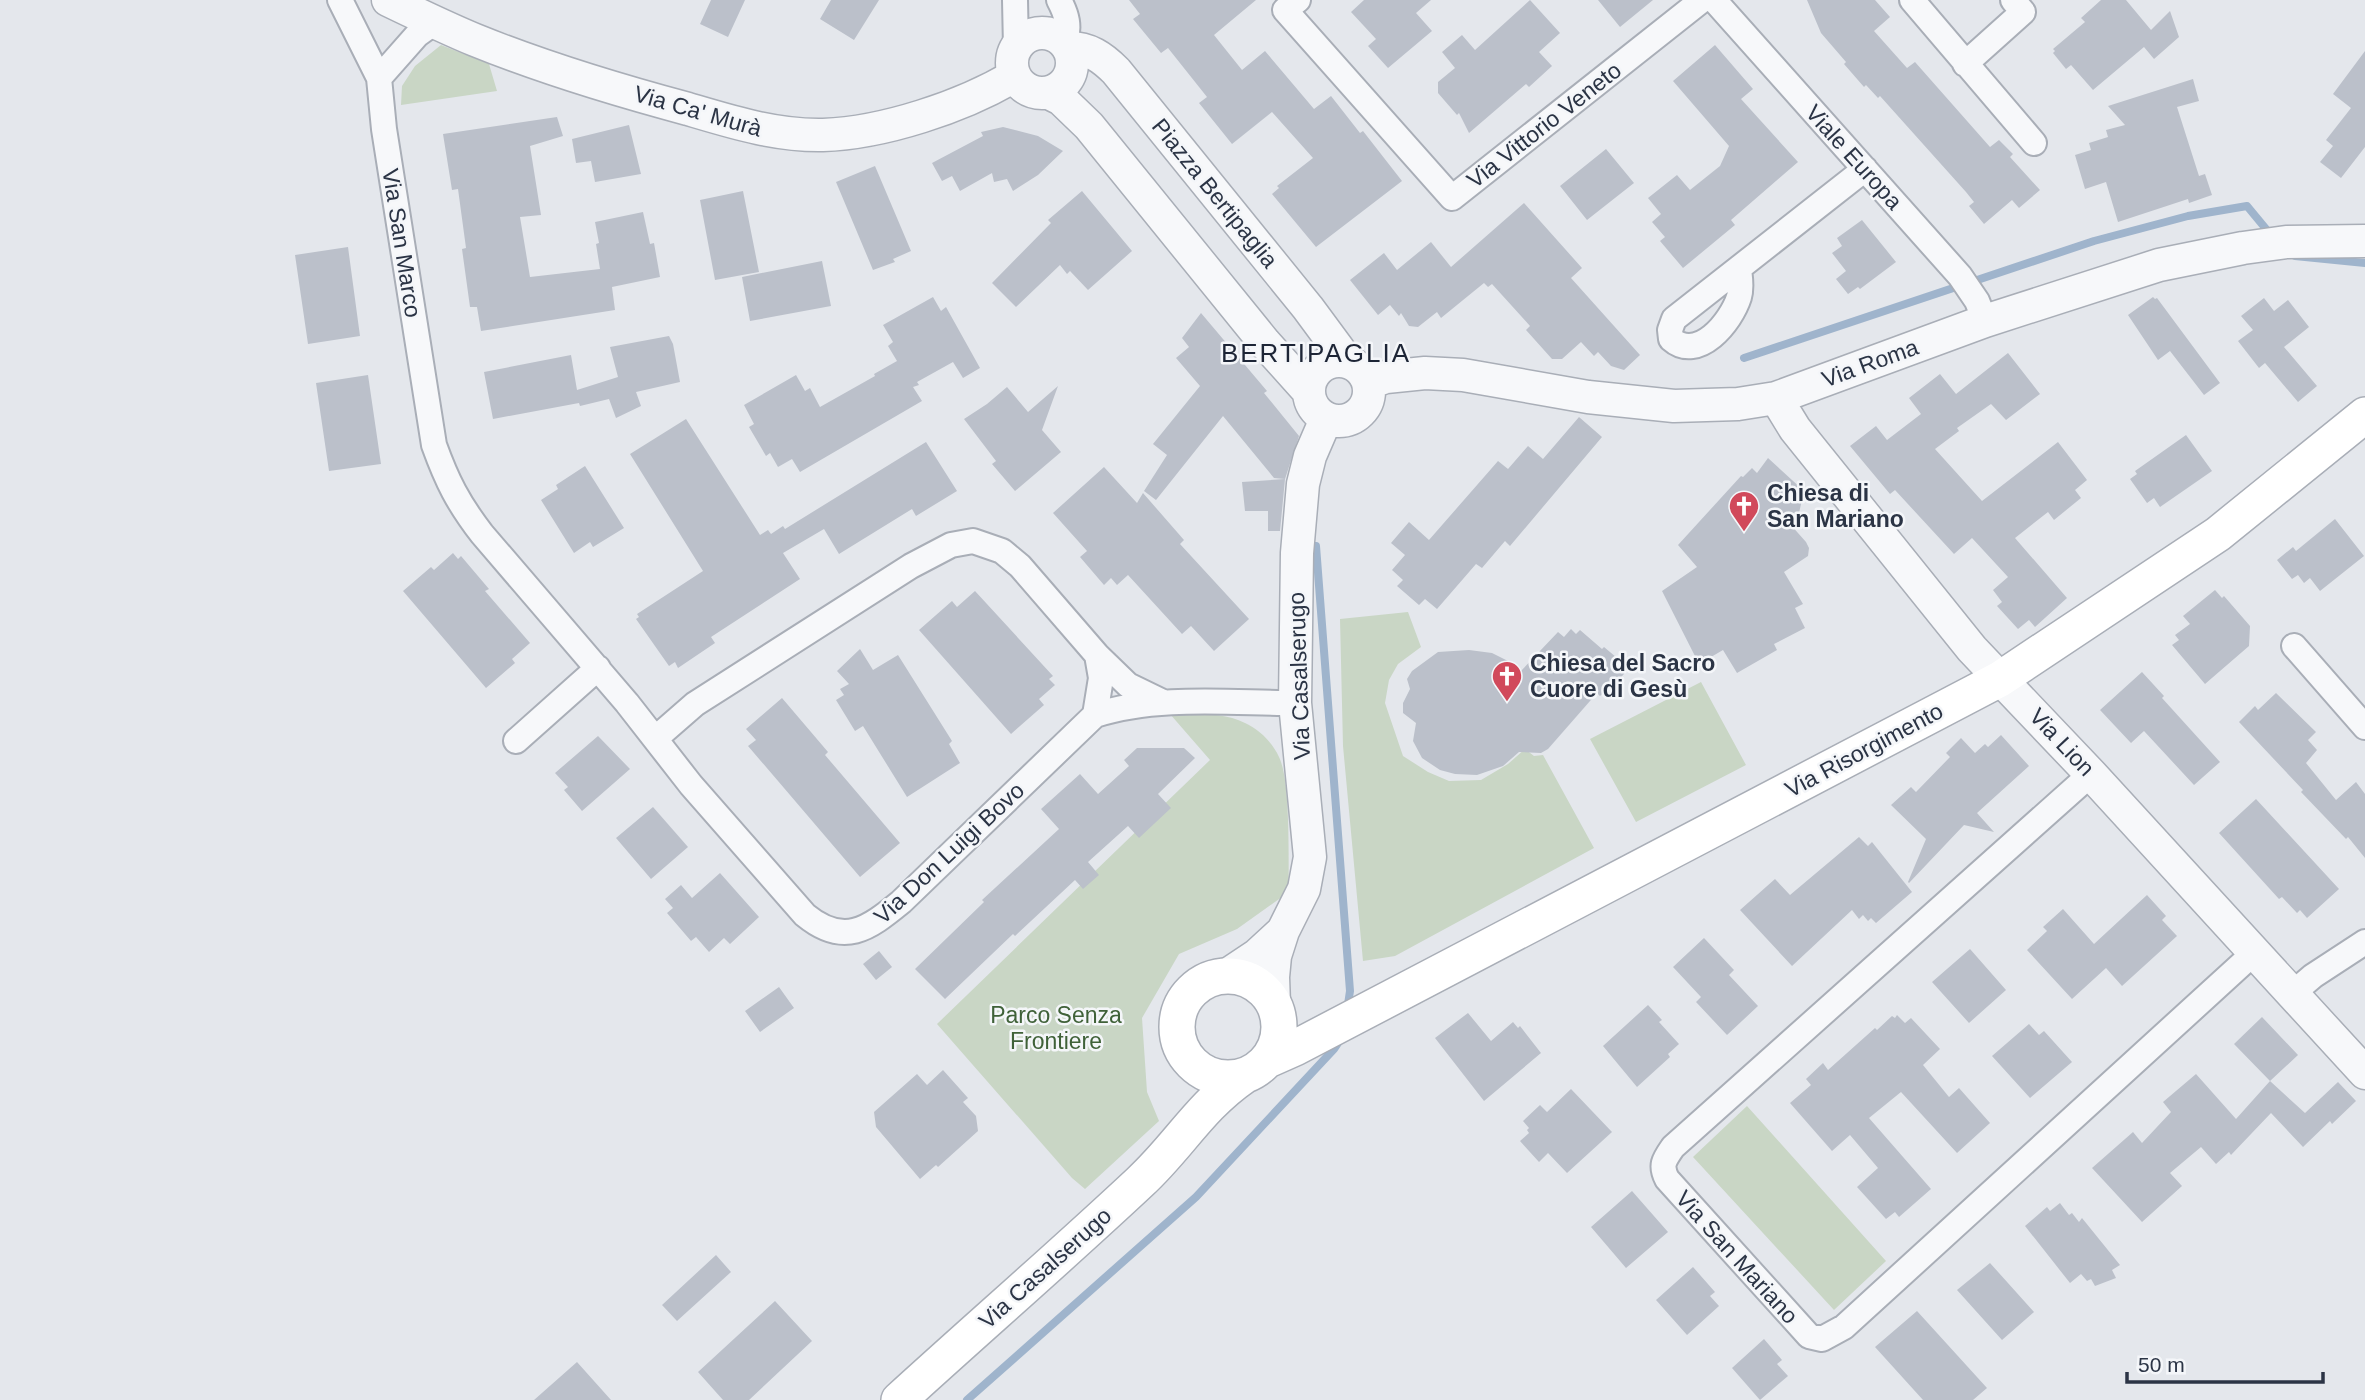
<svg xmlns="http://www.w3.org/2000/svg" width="2365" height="1400" viewBox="0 0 2365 1400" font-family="Helvetica,sans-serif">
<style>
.green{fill:#c9d6c5}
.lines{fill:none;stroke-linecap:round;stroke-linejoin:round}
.stream{stroke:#9fb4cc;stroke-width:8}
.building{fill:#bbc0ca}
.minor-casing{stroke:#a9aeb7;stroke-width:28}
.tertiary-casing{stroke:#a9aeb7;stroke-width:35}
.secondary-casing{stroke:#a9aeb7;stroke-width:38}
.minor{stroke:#f7f8fa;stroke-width:24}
.tertiary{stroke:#f7f8fa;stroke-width:32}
.secondary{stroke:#fff;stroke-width:35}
.labels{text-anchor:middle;stroke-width:5;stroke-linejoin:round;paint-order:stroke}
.street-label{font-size:23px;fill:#2b3445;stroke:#f4f6f9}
.poi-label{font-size:23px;font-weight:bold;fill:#2b3445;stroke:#f4f6f9;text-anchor:start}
.park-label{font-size:23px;fill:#3f6138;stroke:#f4f6f9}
.quarter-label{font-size:26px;letter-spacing:2px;fill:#1d2536;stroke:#f4f6f9}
</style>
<rect width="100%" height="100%" fill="#e4e7ec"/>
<!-- green -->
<path class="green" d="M441,45l48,19 8,27 -96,14 1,-19 13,-20z
M1408,612l13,35 -23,17 -9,16 -4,23 18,53 25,16 21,9 32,-1 27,-16 17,-15 9,7 9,-1 51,93 -199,108 -32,5 -20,-215 -3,-127z
M1701,682l45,83 -110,57 -46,-83z
M1170,714c24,0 53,-2 75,9 15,7 27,19 34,34 12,24 9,104 10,135l-52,37 -58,25 -37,64 5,74 12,29 -74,68 -13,-11 -135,-154 273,-264z
M1747,1106l139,155 -52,49 -141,-153z"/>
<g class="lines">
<!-- stream -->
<path class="stream" d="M2295,256l70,7
M1744,358l350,-117 94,-25 59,-10 24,29
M1316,546l34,445 -3,20
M967,1400l229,-203 138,-148 6,-9"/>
</g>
<!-- building -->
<path class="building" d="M711,0h34l-17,37 -28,-13z
M831,0h48l-25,40 -34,-21z
M1129,0h127l-42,35 28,35 23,-19 49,58 17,-13 29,37 3,-2 39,50 -86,66 -44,-53 7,-6 -2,-2 36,-28 -41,-46 -40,32 -33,-41 8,-6 -39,-49 -7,5 -28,-34 7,-5z
M1364,0h67l-15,13 16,18 -44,37 -20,-22 8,-7 -25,-27z
M1530,0l30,33 -21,19 13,14 -23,21 -3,-3 -57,49 -10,-20 -2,2 -19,-22v-11l17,-14 -13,-16 20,-17 13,15z
M1598,0h55l-33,27z
M1807,0h68l15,17 -16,14 33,37 8,-6 75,85 9,-7 14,14 -3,3 30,33 -21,18 -7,-8 -28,24 -15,-18 5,-4 -8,-10 -86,-96 -2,2 -12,-13 -2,2 -20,-23 2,-2 -25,-29z
M2101,0h25l25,30 19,-19 9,26 -25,22 -10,-12 -51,43 -22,-25 -5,4 -13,-16 2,-2 -2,-2 32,-27 -4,-4z
M1715,45l38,44 -12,10 57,63 -67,58 4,5 -52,43 -23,-27 5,-4 -13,-15 9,-8 -13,-16 29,-23 13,15 30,-24 9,-20 -56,-65z
M2365,51v96l-24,31 -21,-16 13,-16 -7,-6 25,-32 -18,-14z
M2193,79l6,22 -22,6 22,69 6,-2 7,21 -23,8 -1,-4 -70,23 -12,-40 -21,7 -10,-34 16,-5 -2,-7 19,-6 -2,-7 19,-5 -17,-19z
M557,117l6,19 -33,10 11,69 -21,2 10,60 70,-8 -4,-25 3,-1 -4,-21 48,-10 7,32 4,-1 6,34 -48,10 3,23 -134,21 -4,-24h-7l-8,-58 4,-1 -8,-59 -6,1 -9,-56z
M629,125l12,49 -46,8 -4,-21 -15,2 -4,-24z
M1003,127l35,9 25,15 -25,24 -25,16 -6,-12 -13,3 -2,-9 -32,18 -8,-15 -10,5 -10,-18 51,-27 -2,-4z
M1606,149l28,34 -47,37 -27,-34z
M875,166l36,85 -18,8 2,3 -22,8 -37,-88z
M743,191l16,81 -44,8 -15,-80z
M1082,191l50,60 -44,39 -18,-19 -3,3 -7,-9 -44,42 -24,-24 59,-60 -3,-3z
M1524,203l58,65 -11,10 69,77 -16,15 -13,-4 -13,-14 -4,4 -13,-14 -19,17h-10l-26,-29 4,-4 -38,-42 -4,3 -4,-4 -43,35 -4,-6 -19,15 -9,-1 -8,-13 -2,3 -9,-11 -12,10 -28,-35 34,-27 13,17 34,-28 20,25z
M1862,220l34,42 -36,27 -2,-2 -10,7 -12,-15 10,-8 -14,-18 10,-7 -5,-8z
M348,247l12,89 -52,8 -13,-89z
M822,261l9,45 -81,15 -8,-44z
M933,297l8,14 5,-4 34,61 -17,10 -10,-16 -36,20 2,3 -6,2 9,14 -122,71 -8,-13 -14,8 -8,-14 -4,3 -17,-29 5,-3 -10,-19 52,-30 9,16 5,-3 10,19 55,-31 -1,-2 23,-13 -9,-15 5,-4 -10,-17z
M2153,297l2,2 2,-1 63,85 -16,12 -34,-44 -12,9 -30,-45z
M2264,298l10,13 14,-11 21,27 -25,20 33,39 -19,16 -33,-39 -6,5 -21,-27 15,-11 -12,-14z
M1201,313l66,78 -3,2 35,43 -14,43 -11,-1 -51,-62 -67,84 -12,-9 23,-36 -14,-11 47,-58 -24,-28 13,-11 -7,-9z
M669,336l4,8 7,38 -44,10 5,14 -25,12 -7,-19 -29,7 -1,-3 -86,16 -9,-47 87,-17 6,35 41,-13 -8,-30z
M2008,353l32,41 -34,26 -15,-16 -34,24 2,3 -24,18 47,52 76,-59 29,38 -12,10 6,8 -27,22 -6,-8 -33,26 52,60 -32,29 -6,-7 -11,9 -21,-23 5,-4 -9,-12 15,-13 -36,-39 -18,16 -59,-64 -5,4 -40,-48 26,-20 11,14 34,-26 -12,-16 31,-24 16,20z
M368,375l13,89 -52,7 -13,-88z
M1058,386l-16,44 19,22 -46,39 -23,-27 4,-3 -32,-42 23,-15 20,-17 21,25z
M1579,417l23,20 -92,109 -5,-5 -23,27 -6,-4 -39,45 -12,-10 -6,6 -22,-19 6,-6 -11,-10 13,-15 -14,-12 18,-21 20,18 69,-79 10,8 20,-23 15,13z
M686,419l74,116 8,-5 3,4 12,-8 2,3 141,-87 31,49 -41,25 -4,-7 -73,45 -15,-25 -41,24 17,26 -89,58 4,6 -37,25 -3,-6 -6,4 -33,-47 3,-2 -2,-3 66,-43 -73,-117z
M2186,435l26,36 -52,36 -6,-9 -7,5 -17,-24 7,-5 -2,-3z
M1768,458l36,33 -5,22 -9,11 16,18 3,6 -1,8 -24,16 19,32 -8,4 10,20 -31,16 3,6 -40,23 -14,-23 -24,14 -37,-73 35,-24 -19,-22 63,-69 2,1 9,-9 5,5z
M585,466l39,62 -31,19 -3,-5 -16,11 -33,-53 17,-11 -2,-4z
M1104,467l33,36 6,-10 41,47 -4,4 69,75 -35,32 -23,-25 -9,8 -54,-59 -11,10 -6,-7 -7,7 -24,-28 7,-6 -34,-38z
M1285,479l-5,52h-12v-20h-23l-3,-29z
M2335,519l29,37 -44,35 -10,-13 -6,5 -6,-8 -6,4 -15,-19 16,-13 3,4z
M453,553l5,6 3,-3 28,33 -4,2 45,52 -18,16 3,4 -29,25 -83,-97 28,-24 3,3z
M2215,590l7,8 2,-2 26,30 -1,20 -44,38 -33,-39 7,-5 -4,-5 15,-11 -7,-8z
M975,591l78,85 -4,3 6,6 -16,14 5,6 -33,29 -92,-104 33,-29 5,6z
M1571,629l5,5 4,-4 22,19 2,-2 25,21 -23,27 -3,-2 -3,3 -3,-3 -49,56 -7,4 -22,-1 -16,14 -26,9 -22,-1 -15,-4 -18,-12 -9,-17 3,-18 -13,-10v-10l7,-14 -3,-10 5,-8 26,-19 31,-2 23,3 16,8 12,11 38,-40 6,5z
M860,649l13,21 25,-15 54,86 -3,3 11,19 -53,34 -44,-71 -8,5 -19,-31 8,-5 -4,-6 9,-5 -12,-13z
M2142,672l22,24 -2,2 58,64 -26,23 -50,-54 -13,12 -31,-33z
M2276,693l40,39 -8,8 9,10 -11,13 30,37 20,-18 9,12v64l-17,-21 -2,2 -45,-47 2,-2 -64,-68 16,-16 3,4z
M782,698l46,54 -3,3 75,88 -40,34 -112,-131 8,-6 -10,-11z
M2001,735l28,31 -52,47 17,19 -30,-7 -55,58 -1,-1 18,-43 -35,-34 20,-18 5,5 34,-35 -4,-4 15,-15 14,15 10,-9 3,3z
M598,736l32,33 -48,42 -18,-21 4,-3 -13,-14z
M1137,748h47l11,10 -37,36 13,14 -32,30 -11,-12 -40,36 11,13 -16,14 -8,-9 -60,56 -2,-2 -68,65 -30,-30 69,-67 -2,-2 77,-71 -18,-20 39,-35 18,20 31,-28 -5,-6z
M2256,799l83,90 -32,29 -7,-8 -3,3 -15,-16 -3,2 -60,-66z
M653,807l35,40 -37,32 -35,-41z
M1859,837l9,9 4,-4 40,50 -36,31 -5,-5 -3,3 -5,-6 -4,4 -7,-9 -60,56 -52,-56 35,-31 15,16z
M720,873l39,44 -29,27 -6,-6 -15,14 -13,-15 -5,4 -24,-28 6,-5 -8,-9 16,-14 11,13z
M2147,895l19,21 -4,4 15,16 -55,50 -16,-18 -34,31 -45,-49 20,-19 -4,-4 20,-18 31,35z
M1704,938l30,32 -5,5 29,31 -31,29 -31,-33 5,-5 -28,-30z
M1970,949l36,41 -37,33 -37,-41z
M879,951l13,16 -16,13 -13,-16z
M779,987l15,21 -34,24 -15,-21z
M1648,1005l14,15 -3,2 20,22 -11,10 2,3 -33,30 -34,-41z
M1468,1013l23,28 22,-19 5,6 2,-2 21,27 -57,48 -49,-63z
M1897,1015l8,8 6,-5 29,31 -17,16 26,32 10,-9 31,35 -33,30 -56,-61 -32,26 62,71 -32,28 -4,-5 -9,7 -29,-32 21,-19 -28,-33 -18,16 -42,-48 21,-18 -5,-6 17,-16 5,7 47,-42 2,2 15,-14 3,2z
M2262,1017l36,38 -28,26 -36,-37z
M2029,1024l10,11 5,-4 28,31 -42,36 -38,-42z
M943,1070l25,28 -5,4 13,14 2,15 -40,36 -2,-2 -16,14 -44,-52 -2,-15 43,-38 10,11z
M2196,1074l40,45 34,-38 35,32 33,-31 18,19 -24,23 -2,-3 -27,26 -32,-34 -40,42 -2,-3 -13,12 -15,-17 -31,26 12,13 -40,36 -50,-54 41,-36 9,11 29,-31 -8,-10z
M1571,1089l41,43 -45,41 -19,-20 -9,9 -19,-21 9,-8 -2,-3 2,-2 -6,-7 17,-16 7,7z
M1632,1191l36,41 -42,36 -35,-41z
M2060,1203l9,12 3,-2 7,9 3,-4 38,47 -8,5 4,8 -21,8 -4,-7 -4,2 -6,-7 -11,9 -45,-57 22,-19 3,4z
M716,1255l15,17 -54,49 -15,-16z
M1990,1263l44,49 -32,28 -45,-50z
M1693,1267l22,25 -5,4 9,10 -32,29 -31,-35z
M775,1301l37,40 -63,59h-26l-25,-28z
M1917,1311l70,77 -14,12h-50l-48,-53z
M1764,1339l18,21 -5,4 11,12 -28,24 -28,-32z
M577,1362l34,38h-77z"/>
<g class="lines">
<!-- minor casing -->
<g class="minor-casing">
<path id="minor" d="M340,0l39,78 5,51 50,316c13,36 24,58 48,89l145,169 64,82 114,130c39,32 63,14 96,-13l194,-187 6,-37 -4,-23
M1015,0l1,48
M1059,0c8,15 11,26 6,43
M1298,0l-13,10 167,188 250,-198
M1714,0l246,276 17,25 8,20
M1912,0l122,143
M1965,64l58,-52 -10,-12
M379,78l38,-43 18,-13
M1739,269c1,10 3,18 0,28 -8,25 -41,66 -68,42l-1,-9 4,-11 191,-150
M2294,646l71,81
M1095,715c62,-20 135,-12 200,-12
M656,738l39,-34 216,-138 40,-21 22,-4 29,10 18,15 77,89 31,30 35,17
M516,741l82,-73
M2091,774l-418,373c-9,13 -13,18 -6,32l142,157 13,3 22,-12 411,-375
M2293,993l20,-17 52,-34"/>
</g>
<!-- tertiary casing -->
<g class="tertiary-casing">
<path id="tertiary" d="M388,0c29,14 58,28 87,40 69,28 142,50 213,69 44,13 88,27 135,26 60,-2 139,-28 191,-59
M1012 63a30 30 0 1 1 60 0a30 30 0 1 1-60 0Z
M1069,48c20,0 33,9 47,23l192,237 31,42 3,11
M1049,93l12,6 28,27 176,217 44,49
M1309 391a30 30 0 1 1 60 0a30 30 0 1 1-60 0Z
M1368,383l18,-6 39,-4 38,2 125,22 86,9 64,-2 38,-6 209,-77 174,-56 84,-17 43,-6 79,-1
M1776,398l19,31 177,220 119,125 274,299
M1227,975l30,-20 26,-24
M1274,1005l-1,-28 2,-21 8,-25 21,-42 6,-32 -15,-154 2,-150 6,-69 7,-28 16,-37"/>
</g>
<!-- secondary casing -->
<g class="secondary-casing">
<path id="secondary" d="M1177 1027a51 51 0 1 1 102 0a51 51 0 1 1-102 0Z
M1268,1060l27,-12 705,-369 218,-145 147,-119
M899,1400c80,-73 162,-144 241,-218 39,-36 59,-75 104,-106"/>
</g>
<!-- minor -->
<use href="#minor" class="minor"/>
<!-- tertiary -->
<use href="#tertiary" class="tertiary"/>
<!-- secondary -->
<use href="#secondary" class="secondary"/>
</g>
<!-- icons -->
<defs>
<g id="church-pin" transform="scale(1.575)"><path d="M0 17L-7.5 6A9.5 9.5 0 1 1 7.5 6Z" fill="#d1495b" stroke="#f4f6f9"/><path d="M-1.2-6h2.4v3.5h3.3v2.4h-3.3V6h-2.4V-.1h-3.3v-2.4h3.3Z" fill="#fff"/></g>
</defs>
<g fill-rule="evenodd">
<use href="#church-pin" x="1744" y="506"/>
<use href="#church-pin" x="1507" y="676"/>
</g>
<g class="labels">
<!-- street labels -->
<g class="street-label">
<text transform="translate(698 111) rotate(16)" y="8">Via Ca' Murà</text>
<text transform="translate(1544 125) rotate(-38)" y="8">Via Vittorio Veneto</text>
<text transform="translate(1854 157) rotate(48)" y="8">Viale Europa</text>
<text transform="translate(1215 193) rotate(51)" y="8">Piazza Bertipaglia</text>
<text transform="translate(402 243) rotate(81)" y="8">Via San Marco</text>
<text transform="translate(1870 363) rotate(-20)" y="8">Via Roma</text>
<text transform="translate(1299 676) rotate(-92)" y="8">Via Casalserugo</text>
<text transform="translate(2062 742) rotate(47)" y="8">Via Lion</text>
<text transform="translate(1864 750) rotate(-28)" y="8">Via Risorgimento</text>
<text transform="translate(949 853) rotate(-43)" y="8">Via Don Luigi Bovo</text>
<text transform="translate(1737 1257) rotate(48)" y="8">Via San Mariano</text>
<text transform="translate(1045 1268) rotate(-42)" y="8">Via Casalserugo</text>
</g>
<!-- poi labels -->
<g class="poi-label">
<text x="1767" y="501">Chiesa di<tspan x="1767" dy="26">San Mariano</tspan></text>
<text x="1530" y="671">Chiesa del Sacro<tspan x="1530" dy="26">Cuore di Gesù</tspan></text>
</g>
<!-- park labels -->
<g class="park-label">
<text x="1056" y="1023">Parco Senza<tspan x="1056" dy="26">Frontiere</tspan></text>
</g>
<!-- quarter labels -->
<g class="quarter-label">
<text x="1316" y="362">BERTIPAGLIA</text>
</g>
</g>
<!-- scale -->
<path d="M2127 1372v10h196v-10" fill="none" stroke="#2b3445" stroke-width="3.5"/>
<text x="2138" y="1372" font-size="21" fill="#2b3445" stroke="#f4f6f9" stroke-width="5" paint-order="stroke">50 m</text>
</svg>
